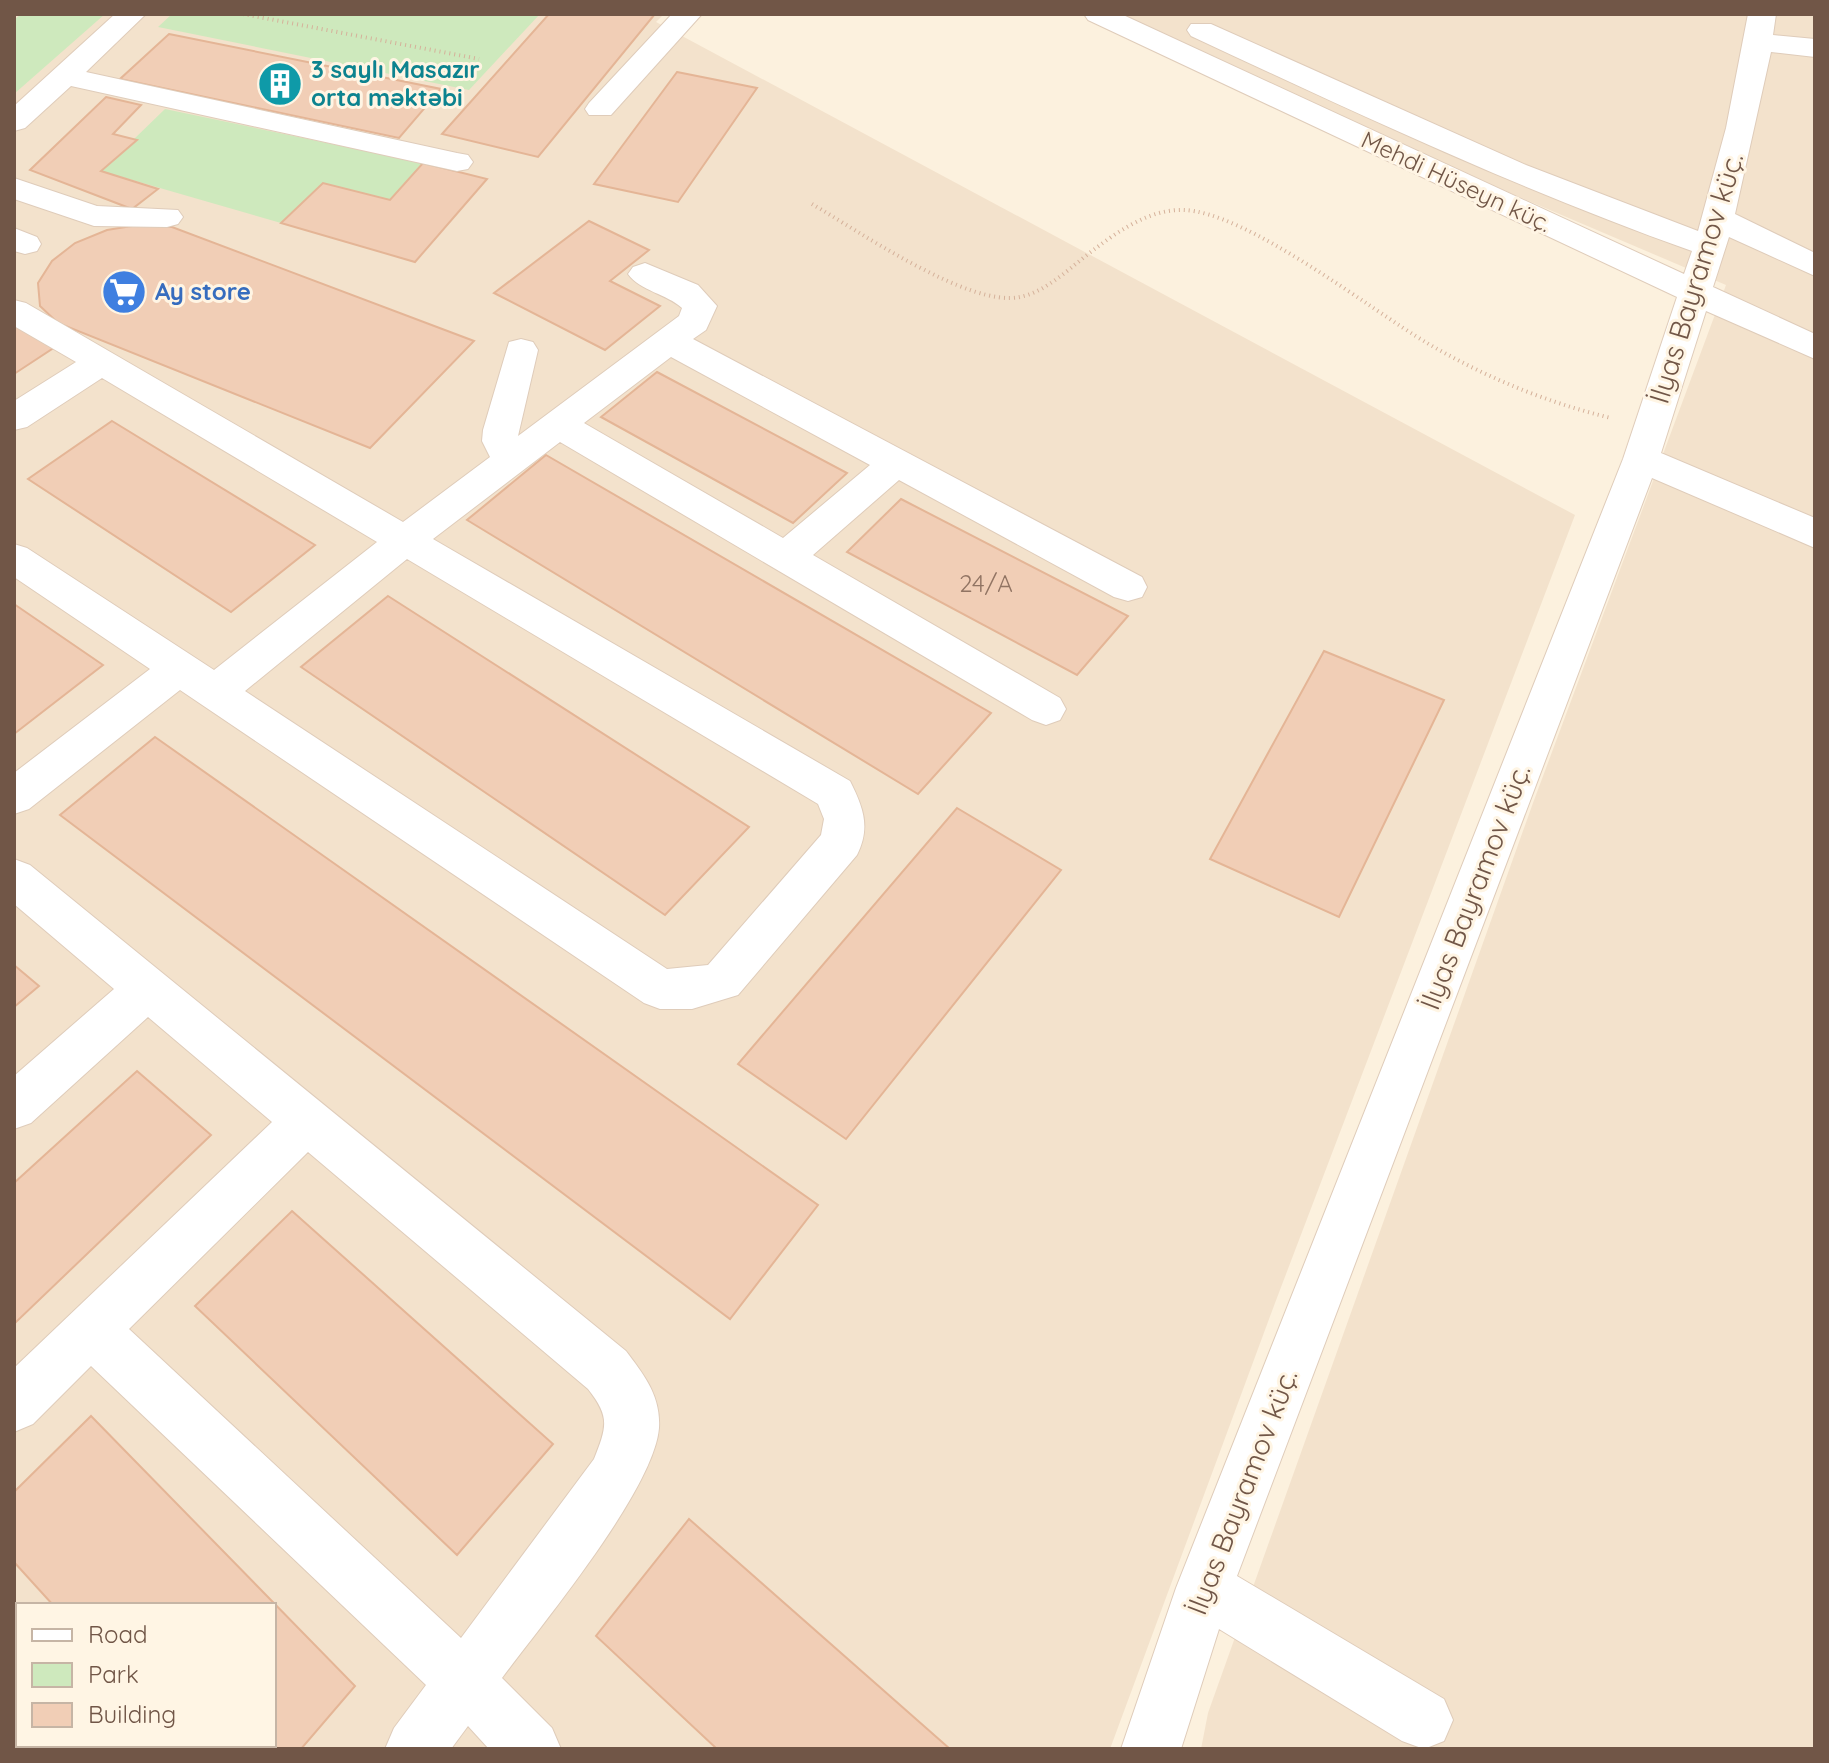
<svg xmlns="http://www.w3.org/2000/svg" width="1829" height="1763" viewBox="0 0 1829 1763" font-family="Quicksand,sans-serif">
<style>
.residential{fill:#f3e2cc;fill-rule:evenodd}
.green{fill:#cee9bd}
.building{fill:#f1ceb6;stroke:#e4b596;stroke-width:2}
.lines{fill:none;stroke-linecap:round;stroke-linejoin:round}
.minor-casing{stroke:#dfccba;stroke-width:2}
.path{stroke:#d5b19a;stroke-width:4;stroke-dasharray:1 4;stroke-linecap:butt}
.minor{fill:#fff;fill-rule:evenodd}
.labels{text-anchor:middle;stroke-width:6;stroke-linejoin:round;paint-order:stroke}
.far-culture-label{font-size:24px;font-weight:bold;fill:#0d838f;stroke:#fff5e4;text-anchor:start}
.far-street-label{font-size:24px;fill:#715647;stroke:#fff5e4}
.far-shop-label{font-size:24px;font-weight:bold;fill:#366cbe;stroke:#fff5e4;text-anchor:start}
.number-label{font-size:24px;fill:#917463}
.street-label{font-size:28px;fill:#715647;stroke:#fff5e4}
</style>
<rect width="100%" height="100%" fill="#fcf1de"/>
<!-- residential -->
<path class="residential" d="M14,14h650l-8,8 919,493 -300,788 -165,446h-1096zM18,1605h256v140h-256z
M1122,14h693v1735h-614l7,-36 325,-910 193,-518 -284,-121z"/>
<!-- green -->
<path class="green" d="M21,14h84l-91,80v-74z
M172,14h368l-71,76 -311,-63z
M165,109l258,54 -33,37 -67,-17 -42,40 -180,-52z"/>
<!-- building -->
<path class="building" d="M549,14h106l-117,143 -96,-23z
M169,34l272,55 -42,49 -279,-59z
M677,72l80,16 -79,114 -84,-18z
M106,97l35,8 -28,29 24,6 -36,31 57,18 -26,20 -102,-39z
M423,163l64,16 -72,83 -134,-39 42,-40 67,17z
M589,221l60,29 -39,31 50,25 -55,44 -111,-57z
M138,225l34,2 302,114 -104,107 -312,-125 -18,-17 -2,-23 14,-22 23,-18 32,-13z
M14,323l41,24 -41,27z
M657,372l190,101 -54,50 -192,-106z
M112,421l203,124 -84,67 -203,-133z
M546,455l445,258 -73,81 -451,-274z
M901,499l227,117 -51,59 -230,-123z
M388,596l361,231 -84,88 -364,-248z
M14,604l89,61 -89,69z
M1324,651l120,49 -105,217 -129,-58z
M155,737l663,468 -88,114 -670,-504z
M957,808l104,62 -215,269 -108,-75z
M14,965l25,21 -25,21z
M137,1071l74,64 -197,189v-141z
M292,1211l261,233 -96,111 -262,-249z
M91,1416l264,270 -54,63h-118l-4,-4h95v-140h-221l-39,-43v-70z
M689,1519l261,230h-233l-121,-113z"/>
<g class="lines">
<!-- minor casing -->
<g class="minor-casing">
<path id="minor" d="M115,14h31l-60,58 371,81 11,2 5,7 -5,7 -11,2 -386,-85 -46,42 -11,3v-25z
M672,14h30l-91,101h-22l-4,-6 4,-6z
M1084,14h37l563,260 8,-23c-172,-61 -336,-138 -501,-215l-4,-6 4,-6h20l315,141 172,66 28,-103 22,-114h28l-3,21 42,4v18l-44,-5 -36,162 80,39v23l-86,-39 -16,50 102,47v25l-109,-48 -45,142 154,65v30l-163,-70 -415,1098 207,123 9,21 -9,21 -20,8 -22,-8 -183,-112 -38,120h-60l55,-161 447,-1129 54,-162 -589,-277z
M14,178l83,28 81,4 5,7 -5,7 -11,3 -73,-1 -80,-27z
M14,228l23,9 4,7 -4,7 -12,3 -11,-3z
M645,263l53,22 19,21 -11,24 -13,9 449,238 5,10 -5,10 -14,4 -14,-4 -215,-117 -86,75 247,143 6,11 -6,11 -14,5 -14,-5 -472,-278 -127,97 417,242c13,26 21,46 7,74l-119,140 -46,14h-32l-16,-6 -464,-313 -151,119 -15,5v-41l136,-104 -136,-92v-33l13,4 187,122 163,-128 -275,-164 -75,49 -13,3v-29l62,-39 -62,-36v-26l12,3 377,219 87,-65 -8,-16 1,-11 26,-88 12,-3 12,3 5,8 -20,86 161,-120 3,-8c-15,-14 -42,-17 -54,-34l5,-7zM671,357l199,108 -87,73 -199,-115zM407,559l411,245 6,15 -3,16 -113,130 -41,4 -422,-278z
M14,859l16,6 596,486c18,24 35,45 33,77 -5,62 -117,196 -157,250l50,50 9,21h-72l-21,-23 -17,23h-66l9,-21 32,-43 -335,-319 -58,58 -19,8v-64l258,-246 -124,-105 -117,106 -17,6v-53l100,-87 -100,-85zM308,1152l280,237c22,28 19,37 6,70l-133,179 -332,-309z
M14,1694l4,2v49h23l-2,4h-25z"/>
</g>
<!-- path -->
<path class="path" d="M243,14l236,45
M812,204c45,26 157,104 208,93 27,-5 54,-33 76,-49 24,-18 55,-39 87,-38 62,1 187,99 244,133 58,34 118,59 184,75"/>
<!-- minor -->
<use href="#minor" class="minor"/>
</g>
<!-- icons -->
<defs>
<g id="building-disc" transform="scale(2.3)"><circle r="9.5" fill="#0f9aa8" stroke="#fff5e4"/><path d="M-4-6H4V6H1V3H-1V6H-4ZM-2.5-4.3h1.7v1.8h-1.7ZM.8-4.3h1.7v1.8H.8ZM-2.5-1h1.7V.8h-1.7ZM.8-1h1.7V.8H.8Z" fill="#fff"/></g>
<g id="supermarket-disc" transform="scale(2.3)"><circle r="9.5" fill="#3f7fe0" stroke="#fff5e4"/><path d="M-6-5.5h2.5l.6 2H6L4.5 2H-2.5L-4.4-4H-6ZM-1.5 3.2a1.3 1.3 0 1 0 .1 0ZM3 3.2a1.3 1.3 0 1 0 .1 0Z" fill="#fff"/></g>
</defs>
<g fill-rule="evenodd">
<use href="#building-disc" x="280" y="84"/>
<use href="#supermarket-disc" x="124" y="292"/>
</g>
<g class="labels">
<!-- far-culture labels -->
<g class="far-culture-label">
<text x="311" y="78">3 saylı Masazır<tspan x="311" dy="28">orta məktəbi</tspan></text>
</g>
<!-- far-street labels -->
<g class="far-street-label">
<text transform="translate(1456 182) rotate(25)" y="8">Mehdi Hüseyn küç.</text>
</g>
<!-- far-shop labels -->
<g class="far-shop-label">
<text x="155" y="300">Ay store</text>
</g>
<!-- number labels -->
<g class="number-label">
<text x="986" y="592">24/A</text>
</g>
<!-- street labels -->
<g class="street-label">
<text transform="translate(1696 278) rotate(-73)" y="10">İlyas Bayramov küç.</text>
<text transform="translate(1475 887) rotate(-69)" y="10">İlyas Bayramov küç.</text>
<text transform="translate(1242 1492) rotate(-69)" y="10">İlyas Bayramov küç.</text>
</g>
</g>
<!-- border -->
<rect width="1829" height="1763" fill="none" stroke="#715647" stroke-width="32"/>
<!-- legend -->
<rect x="16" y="1603" width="260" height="144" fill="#fff5e4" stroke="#c6b5a5" stroke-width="2"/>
<rect x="32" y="1629" width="40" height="12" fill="#ffffff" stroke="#c6b5a5" stroke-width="2"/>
<text x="88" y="1643" font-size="24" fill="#715647">Road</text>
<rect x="32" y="1663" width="40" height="24" fill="#cee9bd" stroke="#c6b5a5" stroke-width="2"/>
<text x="88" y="1683" font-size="24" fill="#715647">Park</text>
<rect x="32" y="1703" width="40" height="24" fill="#f1ceb6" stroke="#c6b5a5" stroke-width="2"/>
<text x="88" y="1723" font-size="24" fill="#715647">Building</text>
</svg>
